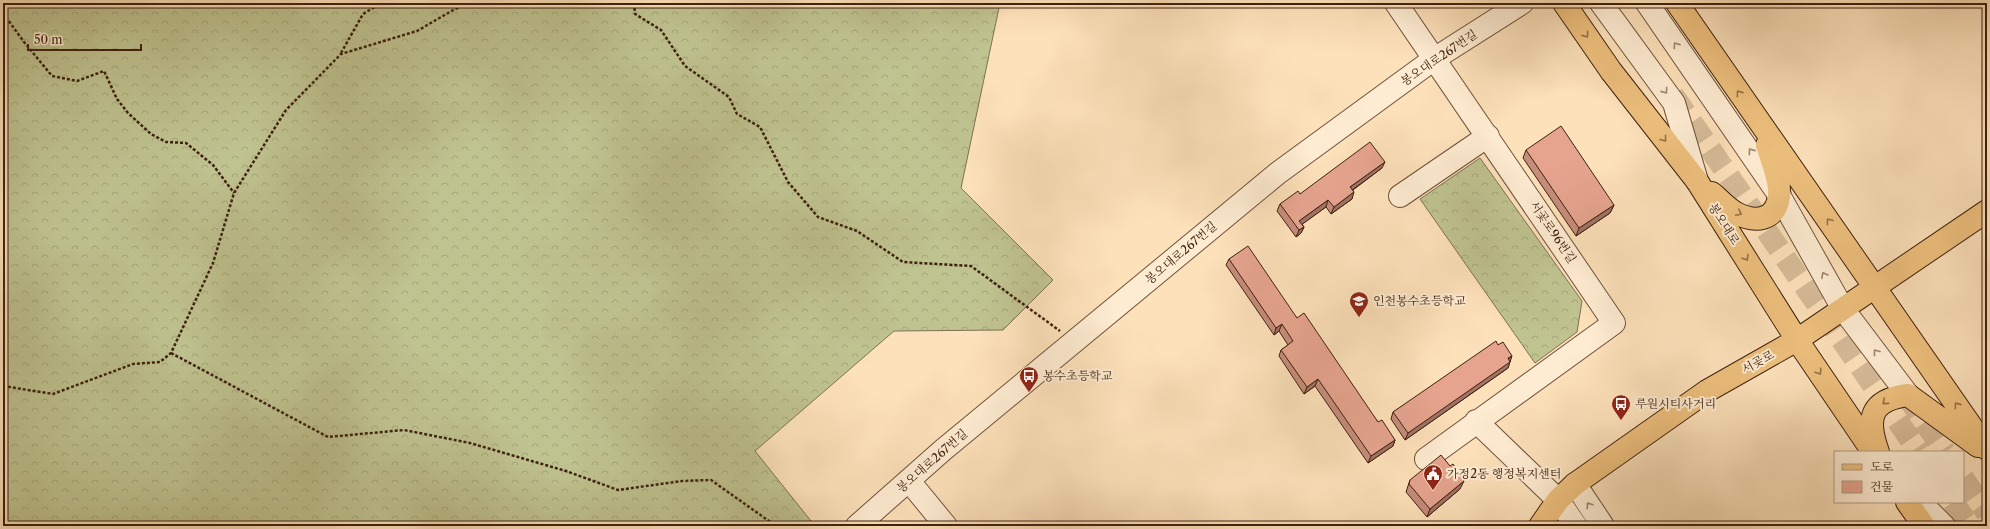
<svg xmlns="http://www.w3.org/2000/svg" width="1990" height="529" viewBox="0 0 1990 529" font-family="'Libre Caslon Text','Noto Serif KR',serif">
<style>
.forest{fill:url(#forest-crowns);stroke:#7e7250}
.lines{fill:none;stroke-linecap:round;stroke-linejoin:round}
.highway-tunnel{stroke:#d7bb98;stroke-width:22;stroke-dasharray:22 11;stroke-linecap:butt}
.minor-casing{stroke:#6e513a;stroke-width:24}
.major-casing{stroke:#3e2110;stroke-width:24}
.path{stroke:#3e2110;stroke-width:2.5;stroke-dasharray:3 2;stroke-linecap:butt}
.minor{stroke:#feecd2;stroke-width:22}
.major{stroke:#eec07d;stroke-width:22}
.wall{fill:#c68d7b;stroke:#3e2110}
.shaded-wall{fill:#a17364;stroke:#3e2110}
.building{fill:#e6a48f;stroke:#3e2110}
.oneway{stroke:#967046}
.oneway2{stroke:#9e8671}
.labels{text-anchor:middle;stroke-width:4;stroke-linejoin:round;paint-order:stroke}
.street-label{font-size:12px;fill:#3e2110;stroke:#feecd2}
.poi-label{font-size:12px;fill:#3e2110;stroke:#feecd2;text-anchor:start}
</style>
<defs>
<pattern id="forest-crowns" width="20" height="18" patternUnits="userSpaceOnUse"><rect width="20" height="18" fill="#bfc390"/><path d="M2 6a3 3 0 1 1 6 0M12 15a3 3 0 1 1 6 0" fill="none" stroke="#a5a77b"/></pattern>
</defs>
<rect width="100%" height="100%" fill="#fde1ba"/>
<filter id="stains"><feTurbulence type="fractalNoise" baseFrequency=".005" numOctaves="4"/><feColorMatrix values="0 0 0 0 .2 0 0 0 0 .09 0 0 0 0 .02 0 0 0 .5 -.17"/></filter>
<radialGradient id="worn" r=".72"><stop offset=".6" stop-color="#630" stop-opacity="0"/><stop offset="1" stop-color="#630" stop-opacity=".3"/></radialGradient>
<!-- forest -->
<path class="forest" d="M3,3h997l-39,185 92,92 -50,50 -109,1 -139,120 60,75h-812z
M1480,158l102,143 -5,31 -42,31 -115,-164z"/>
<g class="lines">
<!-- highway-tunnel -->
<path class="highway-tunnel" d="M1673,95l246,357
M1906,395l39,57
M1963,478l24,35
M1953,502l17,24"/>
<!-- minor casing -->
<g class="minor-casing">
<path id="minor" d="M1396,3l218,320 -188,136
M1601,3l73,100 23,78
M1647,3l132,192 64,114 65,86
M1400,196l88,-60
M1476,421l82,79 18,26
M909,481l37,45
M1575,484l28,42
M1920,502l24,24
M857,526l86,-76 335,-277 156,-114 88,-56"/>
</g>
<!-- major casing -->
<g class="major-casing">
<path id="major" d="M1564,3l47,68 86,110 100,159 76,112
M1677,3l310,446
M1712,193c7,6 15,15 24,20 19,10 40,8 43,-17 2,-14 -8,-37 -12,-51
M1878,452c-12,-34 -8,-52 30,-57l70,51
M1907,502l17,24
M1540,526l18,-26 17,-16 132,-93 90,-51 190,-129"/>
</g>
<!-- path -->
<path class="path" d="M634,3l1,11 26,16 24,36 44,31 8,17 23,13 28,55 30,35 39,14 46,31 68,4 89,65
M3,13l21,29 28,34 25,5 27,-10 13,28 11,14 23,21 15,8 20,1 27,22 21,28
M341,53l22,-39 18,-11
M171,353l157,84 76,-7 66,13 96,28 52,19 64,-9 29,-1 65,46
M3,386l50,8 80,-30 27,-2 11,-9 42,-90 21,-70 52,-83 55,-56 76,-23 38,-22 17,-6"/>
<!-- minor -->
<use href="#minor" class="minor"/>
<!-- major -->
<use href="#major" class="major"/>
</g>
<!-- wall -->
<path class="wall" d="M1526,150l88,55 -4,8 -34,23 -53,-78z
M1382,168l-29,22 -1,9 -21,15 -5,-7 -24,17 2,3 -3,6 -5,4 -19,-26 3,-7 20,-10z
M1229,259l68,59 81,104 17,18 -2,6 -25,17 -53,-77 -11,8 -25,-38 2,-6 7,-5 -9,-14 -5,4 -48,-70z
M1498,345l12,16 -2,7 -103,72 -14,-21 2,-7z
M1410,480l50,9 -33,28 -21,-25z"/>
<!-- shaded-wall -->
<path class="shaded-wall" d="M1385,162l-3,6 -34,25 2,-6z
M1354,192l-2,7 -21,15 3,-7z
M1328,200l-2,7 -29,21 2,-7z
M1614,205l-4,8 -34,23 3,-8z
M1304,227l-3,6 -5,4 3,-7z
M1282,324l-3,7 -5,4 2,-7z
M1512,356l-4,12 -103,72 3,-7z
M1318,379l-3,7 -11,8 3,-7z
M1395,440l-2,6 -25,17 3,-7z
M1464,481l-4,8 -33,28 3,-8z"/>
<!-- building -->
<path class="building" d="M1561,126l53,79 -35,23 -53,-78z
M1370,142l15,20 -35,25 4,5 -20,15 -6,-7 -29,21 5,6 -5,3 -19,-26 18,-13 2,3z
M1248,246l49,72 7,-5 74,109 4,-2 13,20 -24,16 -53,-77 -11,8 -26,-37 12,-9 -11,-17 -6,4 -47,-69z
M1496,341l2,4 5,-3 9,14 -4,2 2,4 -102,71 -15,-21z
M1441,455l9,11 3,-2 11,17 -34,28 -21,-25 1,-4z"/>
<!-- one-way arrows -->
<defs><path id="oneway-chevron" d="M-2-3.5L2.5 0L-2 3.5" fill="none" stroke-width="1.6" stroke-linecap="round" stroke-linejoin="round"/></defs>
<g class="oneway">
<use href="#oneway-chevron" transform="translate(1586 35) rotate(55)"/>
<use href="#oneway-chevron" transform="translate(1739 93) rotate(-125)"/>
<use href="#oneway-chevron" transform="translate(1664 139) rotate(52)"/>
<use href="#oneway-chevron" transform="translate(1739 213) rotate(27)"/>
<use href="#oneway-chevron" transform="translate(1829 221) rotate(-126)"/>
<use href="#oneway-chevron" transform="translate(1746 258) rotate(58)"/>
<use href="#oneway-chevron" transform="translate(1819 372) rotate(56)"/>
<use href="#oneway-chevron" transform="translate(1885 402) rotate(140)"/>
<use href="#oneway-chevron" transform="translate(1957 405) rotate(-125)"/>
</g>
<g class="oneway2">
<use href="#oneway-chevron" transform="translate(1676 45) rotate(-125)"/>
<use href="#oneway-chevron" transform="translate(1665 91) rotate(55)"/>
<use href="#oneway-chevron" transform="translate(1751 151) rotate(-125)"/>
<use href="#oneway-chevron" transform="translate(1824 275) rotate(-119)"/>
<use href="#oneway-chevron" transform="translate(1876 352) rotate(-127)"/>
<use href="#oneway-chevron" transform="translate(1589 505) rotate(-124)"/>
</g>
<!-- icons -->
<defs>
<g id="school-pin" transform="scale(1)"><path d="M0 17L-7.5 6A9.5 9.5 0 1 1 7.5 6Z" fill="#8f2418" stroke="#feecd2"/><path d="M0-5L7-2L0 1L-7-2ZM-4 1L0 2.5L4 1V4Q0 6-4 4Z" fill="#fff"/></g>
<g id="bus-pin" transform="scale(1)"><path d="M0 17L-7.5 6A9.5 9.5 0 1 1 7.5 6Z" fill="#8f2418" stroke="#feecd2"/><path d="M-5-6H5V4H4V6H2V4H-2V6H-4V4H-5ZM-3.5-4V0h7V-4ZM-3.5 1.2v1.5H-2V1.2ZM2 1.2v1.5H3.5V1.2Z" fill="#fff"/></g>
<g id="civic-pin" transform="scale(1)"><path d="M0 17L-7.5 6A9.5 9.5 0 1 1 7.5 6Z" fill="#8f2418" stroke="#feecd2"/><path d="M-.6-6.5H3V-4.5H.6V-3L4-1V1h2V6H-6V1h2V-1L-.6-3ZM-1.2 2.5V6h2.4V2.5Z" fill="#fff"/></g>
</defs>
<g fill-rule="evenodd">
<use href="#school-pin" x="1359" y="301"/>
<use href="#bus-pin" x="1029" y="376"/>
<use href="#bus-pin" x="1621" y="404"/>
<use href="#civic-pin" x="1433" y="474"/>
</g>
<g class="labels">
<!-- street labels -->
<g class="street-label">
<text transform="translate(1439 58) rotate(-34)" y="4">봉오대로267번길</text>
<text transform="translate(1724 224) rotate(58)" y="4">봉오대로</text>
<text transform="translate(1553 232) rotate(56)" y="4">서곷로96번길</text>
<text transform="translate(1181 253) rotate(-40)" y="4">봉오대로267번길</text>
<text transform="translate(1758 362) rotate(-29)" y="4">서곶로</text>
<text transform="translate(932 461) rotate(-41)" y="4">봉오대로267번길</text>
</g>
<!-- poi labels -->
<g class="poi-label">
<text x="1373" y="305">인천봉수초등학교</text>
<text x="1043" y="380">봉수초등학교</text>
<text x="1635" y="408">루원시티사거리</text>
<text x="1447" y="478">가정2동 행정복지센터</text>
</g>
</g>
<!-- margin -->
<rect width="1990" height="529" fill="none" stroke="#fde1ba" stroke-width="16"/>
<rect x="4" y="4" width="1982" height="521" fill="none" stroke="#3e2110" stroke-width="2"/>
<rect x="8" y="8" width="1974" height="513" fill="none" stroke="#3e2110"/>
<!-- legend -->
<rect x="1834" y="451" width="130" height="52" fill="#feecd2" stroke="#b19b84"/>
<rect x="1842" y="464" width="20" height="6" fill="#eec07d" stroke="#b19b84"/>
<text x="1870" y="471" font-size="12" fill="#3e2110">도로</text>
<rect x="1842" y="481" width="20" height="12" fill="#e6a48f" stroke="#b19b84"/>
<text x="1870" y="491" font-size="12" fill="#3e2110">건물</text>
<!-- scale -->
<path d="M28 44v6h113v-6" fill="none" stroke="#3e2110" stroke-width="2"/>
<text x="34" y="44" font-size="12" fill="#3e2110" stroke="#feecd2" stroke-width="3" paint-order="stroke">50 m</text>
<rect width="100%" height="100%" filter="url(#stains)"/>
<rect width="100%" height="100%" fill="url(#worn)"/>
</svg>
